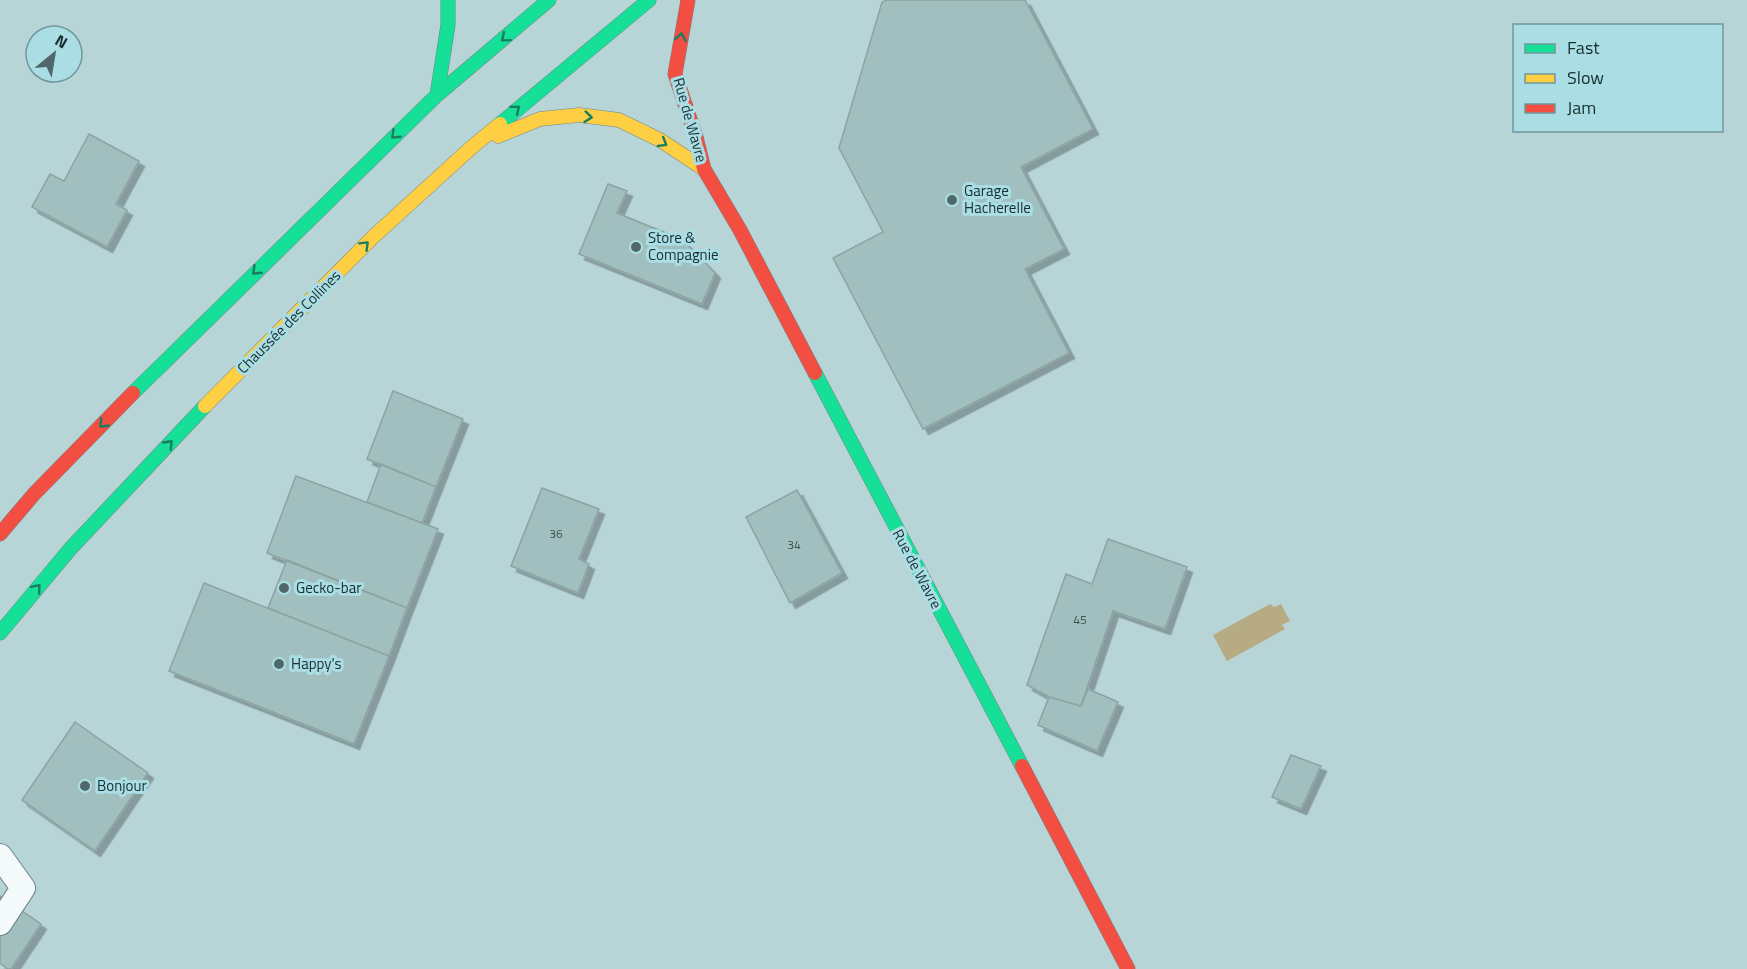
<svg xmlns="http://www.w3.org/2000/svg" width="1747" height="969" viewBox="0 0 1747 969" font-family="'Titillium Web',sans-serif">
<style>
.water{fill:#b6ab83}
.building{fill:#a1bfbe;stroke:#8da3a3;stroke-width:1.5;filter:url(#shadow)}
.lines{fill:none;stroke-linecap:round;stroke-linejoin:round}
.lane-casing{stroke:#708689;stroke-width:26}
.fast-casing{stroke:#708689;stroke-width:15}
.slow-casing{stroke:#708689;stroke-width:15}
.jam-casing{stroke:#708689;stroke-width:15}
.lane{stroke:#f4f9f9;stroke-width:24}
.fast{stroke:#16e098;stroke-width:14}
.slow{stroke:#ffcf43;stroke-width:14}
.jam{stroke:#f24e42;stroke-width:14}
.oneway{stroke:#187e5f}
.poi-dot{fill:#50686a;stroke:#aadee4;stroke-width:2}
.labels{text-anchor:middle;stroke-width:6;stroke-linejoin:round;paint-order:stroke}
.number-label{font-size:12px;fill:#3b5254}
.street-label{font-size:15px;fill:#192e30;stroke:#aadee4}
.poi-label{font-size:15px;fill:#192e30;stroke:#aadee4;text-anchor:start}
</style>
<defs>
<filter id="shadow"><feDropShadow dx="5.5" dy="5.5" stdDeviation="0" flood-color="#0004"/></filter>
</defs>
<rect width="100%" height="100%" fill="#b7d4d7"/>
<!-- water -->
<path class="water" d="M1270,604l4,3 7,-3 9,17 -8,4 3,4 -58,32 -14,-26z"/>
<!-- building -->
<path class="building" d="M887,0h138l68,129 -72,38 43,82 -39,20 44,84 -146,76 -90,-171 50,-26 -44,-84 43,-146z
M89,134l50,27 -23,43 11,6 -20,37 -75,-40 18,-33 14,7z
M608,184l19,7 -10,22 66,27 32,33 -13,31 -123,-50z
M393,391l70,28 -27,68 -69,-28z
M381,464l55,23 -14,36 -55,-21z
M296,476l142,53 -31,79 -140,-55z
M542,488l57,21 -20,50 10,5 -11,29 -67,-27z
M797,490l45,83 -52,30 -44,-86z
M1108,539l79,28 -22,62 -52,-18 -32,95 -32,-9 -22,-12 39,-111 26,10z
M287,560l120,48 -18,48 -121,-48z
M204,583l185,73 -35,88 -185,-73z
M1088,689l30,13 -21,49 -59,-26 11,-28 32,9z
M75,722l73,51 -53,78 -73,-51z
M1291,755l30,11 -20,43 -29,-12z
M0,896l41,28 -30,45h-3l-8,-6z"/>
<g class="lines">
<!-- lane casing -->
<g class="lane-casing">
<path id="lane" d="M0,856l23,32 -23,35"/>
</g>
<!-- fast casing -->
<g class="fast-casing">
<path id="fast" d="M437,95l11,-70v-25
M500,124l149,-124
M815,373l207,393
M133,393l304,-298 112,-95
M0,633l71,-85 134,-142"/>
</g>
<!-- slow casing -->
<g class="slow-casing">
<path id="slow" d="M498,136l42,-17 39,-4 40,5 41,20 44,29
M205,406l168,-169 99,-90 28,-23"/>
</g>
<!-- jam casing -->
<g class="jam-casing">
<path id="jam" d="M688,0l-13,74 21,63 8,32 36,61 75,143
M0,534l34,-40 99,-101
M1022,766l106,203"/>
</g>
<!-- lane -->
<use href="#lane" class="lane"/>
<!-- fast -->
<use href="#fast" class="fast"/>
<!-- slow -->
<use href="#slow" class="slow"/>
<!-- jam -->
<use href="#jam" class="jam"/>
</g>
<!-- one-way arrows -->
<defs><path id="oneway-chevron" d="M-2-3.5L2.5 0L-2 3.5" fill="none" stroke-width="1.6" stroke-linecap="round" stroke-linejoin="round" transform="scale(1.5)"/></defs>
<g class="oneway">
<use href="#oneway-chevron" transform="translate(681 37) rotate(-79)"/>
<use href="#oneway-chevron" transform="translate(505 38) rotate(140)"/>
<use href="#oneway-chevron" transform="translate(516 109) rotate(-40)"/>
<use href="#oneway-chevron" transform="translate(588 117) rotate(6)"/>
<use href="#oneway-chevron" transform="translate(395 135) rotate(136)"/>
<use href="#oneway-chevron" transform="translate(663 143) rotate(31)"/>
<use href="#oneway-chevron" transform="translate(365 245) rotate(-45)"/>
<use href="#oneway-chevron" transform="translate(256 271) rotate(136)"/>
<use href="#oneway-chevron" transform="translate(103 424) rotate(134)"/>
<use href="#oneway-chevron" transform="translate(169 444) rotate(-46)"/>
<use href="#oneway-chevron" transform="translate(37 588) rotate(-50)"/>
</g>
<!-- markers -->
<g class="poi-dot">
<circle cx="952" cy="200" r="6"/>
<circle cx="636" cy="247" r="6"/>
<circle cx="284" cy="588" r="6"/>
<circle cx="279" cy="664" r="6"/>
<circle cx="85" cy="786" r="6"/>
</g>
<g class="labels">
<!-- number labels -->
<g class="number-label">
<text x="556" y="538">36</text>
<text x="794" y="549">34</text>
<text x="1080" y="624">45</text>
</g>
<!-- street labels -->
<g class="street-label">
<text transform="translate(690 120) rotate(74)" y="5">Rue de Wavre</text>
<text transform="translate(289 322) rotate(-45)" y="5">Chaussée des Collines</text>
<text transform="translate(917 569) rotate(62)" y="5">Rue de Wavre</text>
</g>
<!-- poi labels -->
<g class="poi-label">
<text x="964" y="196">Garage<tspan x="964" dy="17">Hacherelle</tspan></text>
<text x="648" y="243">Store &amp;<tspan x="648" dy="17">Compagnie</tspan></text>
<text x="296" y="593">Gecko-bar</text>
<text x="291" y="669">Happy's</text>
<text x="97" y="791">Bonjour</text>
</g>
</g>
<!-- legend -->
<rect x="1513" y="24" width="210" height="108" fill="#aadee4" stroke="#70989c" stroke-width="1.5"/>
<rect x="1525" y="44" width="30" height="9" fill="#16e098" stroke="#70989c" stroke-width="1.5"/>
<text x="1567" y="54" font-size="18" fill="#192e30">Fast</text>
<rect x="1525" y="74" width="30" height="9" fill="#ffcf43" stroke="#70989c" stroke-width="1.5"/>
<text x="1567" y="84" font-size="18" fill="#192e30">Slow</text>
<rect x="1525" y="104" width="30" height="9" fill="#f24e42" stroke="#70989c" stroke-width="1.5"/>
<text x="1567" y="114" font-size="18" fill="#192e30">Jam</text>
<!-- north arrow -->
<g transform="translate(54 54) rotate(30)"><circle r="28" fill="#aadee4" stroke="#70989c" stroke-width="1.5"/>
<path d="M0-4.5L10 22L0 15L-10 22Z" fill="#50686a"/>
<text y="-9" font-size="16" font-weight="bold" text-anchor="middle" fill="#192e30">N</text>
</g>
</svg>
